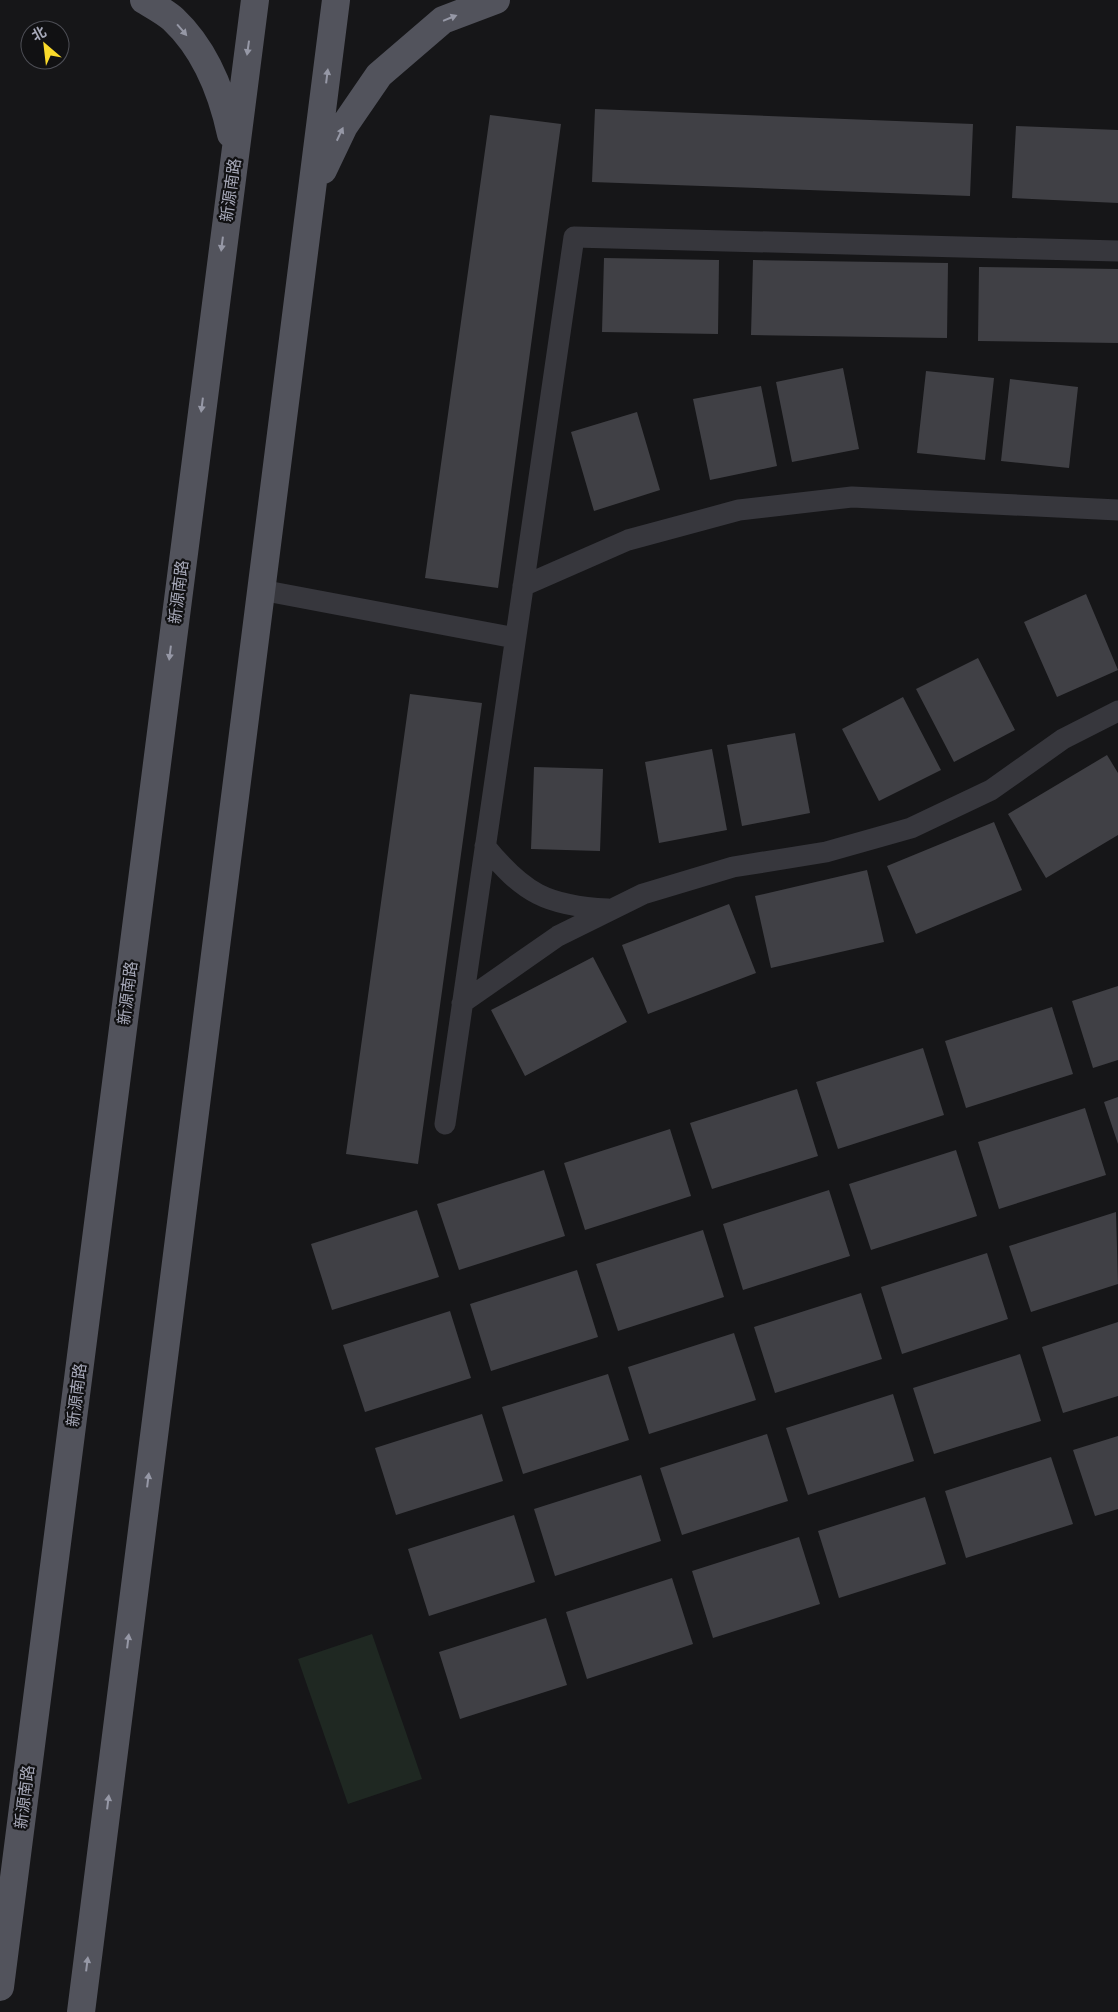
<svg xmlns="http://www.w3.org/2000/svg" width="1118" height="2012" viewBox="0 0 1118 2012" font-family="'Varela Round','Noto Sans SC',sans-serif">
<style>
.green{fill:#1f2822}
.building{fill:#404045}
.lines{fill:none;stroke-linecap:round;stroke-linejoin:round}
.lane{stroke:#37373d;stroke-width:21}
.primary{stroke:#52535c;stroke-width:28}
.oneway{fill:#9698a6}
.labels{text-anchor:middle;stroke-width:4.5;stroke-linejoin:round;paint-order:stroke}
.street-label{font-size:16px;fill:#a7a9b9;stroke:#111113}
</style>
<rect width="100%" height="100%" fill="#161618"/>
<!-- green -->
<path class="green" d="M372,1634l50,145 -74,25 -50,-145z"/>
<!-- building -->
<path class="building" d="M595,109l378,15 -3,72 -378,-14z
M490,115l71,9 -63,464 -73,-10z
M1016,126l102,4v73l-106,-5z
M604,258l115,2 -1,74 -116,-2z
M753,260l195,3 -1,75 -196,-3z
M979,267l139,2v74l-140,-2z
M843,368l16,81 -67,13 -16,-80z
M926,371l68,7 -9,82 -68,-7z
M1010,379l68,8 -9,81 -68,-7z
M761,386l16,80 -67,14 -17,-81z
M637,412l23,78 -66,21 -23,-79z
M1086,594l32,76 -61,27 -33,-75z
M978,658l37,72 -61,32 -38,-73z
M410,694l72,9 -64,461 -72,-10z
M903,697l38,73 -62,31 -37,-72z
M795,733l15,80 -68,13 -15,-81z
M712,749l15,81 -68,13 -14,-81z
M1107,755l11,18v62l-72,43 -38,-64z
M534,767l69,2 -3,82 -69,-2z
M994,822l28,68 -106,44 -29,-68z
M867,870l17,72 -113,26 -16,-72z
M729,904l27,69 -108,41 -26,-69z
M593,957l34,65 -102,54 -34,-66z
M1118,986v74l-25,8 -21,-67z
M1052,1007l21,67 -107,34 -21,-67z
M923,1048l21,67 -106,34 -22,-67z
M797,1089l21,67 -106,33 -22,-66z
M1118,1097v47l-14,-42z
M1085,1108l21,67 -107,34 -21,-67z
M670,1129l21,67 -106,34 -21,-67z
M956,1150l21,66 -106,34 -22,-66z
M544,1170l21,66 -106,34 -22,-66z
M829,1190l21,66 -107,34 -20,-66z
M417,1210l22,67 -107,33 -21,-66z
M1116,1212l2,72 -87,28 -22,-66z
M703,1230l21,67 -106,34 -22,-67z
M987,1253l21,66 -106,35 -21,-67z
M577,1270l21,67 -107,34 -21,-67z
M861,1293l21,66 -107,34 -21,-66z
M450,1311l21,67 -106,34 -22,-67z
M1118,1322v74l-55,17 -21,-66z
M734,1333l22,67 -107,34 -21,-67z
M1020,1354l21,67 -107,33 -21,-66z
M608,1374l21,66 -106,34 -21,-67z
M893,1394l21,67 -106,34 -22,-67z
M482,1414l21,67 -107,34 -21,-67z
M767,1434l21,67 -106,34 -22,-67z
M1118,1436v73l-23,7 -22,-66z
M1051,1457l22,67 -107,34 -21,-67z
M641,1475l20,66 -106,35 -21,-67z
M925,1497l21,67 -107,34 -21,-67z
M514,1515l21,67 -106,34 -21,-67z
M799,1537l21,67 -107,34 -21,-67z
M672,1578l21,66 -106,35 -21,-67z
M546,1618l21,67 -107,34 -21,-67z"/>
<g class="lines">
<!-- lane -->
<path class="lane" d="M523,586l105,-46 111,-30 113,-13 266,13
M261,590l254,48
M485,846c38,47 62,60 123,63
M462,1003l96,-67 85,-42 90,-27 93,-15 85,-24 80,-38 72,-51 55,-28
M445,1124l129,-887 544,14"/>
<!-- primary -->
<path class="primary" d="M144,0c10,6 21,12 29,19 33,31 49,73 58,115
M323,170l21,-44 35,-51 64,-55 53,-20
M0,1987l255,-1987
M81,2012l255,-2012"/>
</g>
<!-- one-way arrows -->
<defs><path id="oneway-solid" d="M-6-.8H1V-3.2L6.5 0L1 3.2V.8H-6Z" transform="scale(1.25)"/></defs>
<g class="oneway">
<use href="#oneway-solid" transform="translate(450 18) rotate(-22)"/>
<use href="#oneway-solid" transform="translate(182 30) rotate(49)"/>
<use href="#oneway-solid" transform="translate(248 48) rotate(98)"/>
<use href="#oneway-solid" transform="translate(327 76) rotate(-83)"/>
<use href="#oneway-solid" transform="translate(340 134) rotate(-65)"/>
<use href="#oneway-solid" transform="translate(222 244) rotate(97)"/>
<use href="#oneway-solid" transform="translate(202 405) rotate(97)"/>
<use href="#oneway-solid" transform="translate(170 653) rotate(97)"/>
<use href="#oneway-solid" transform="translate(148 1480) rotate(-83)"/>
<use href="#oneway-solid" transform="translate(128 1641) rotate(-83)"/>
<use href="#oneway-solid" transform="translate(108 1802) rotate(-83)"/>
<use href="#oneway-solid" transform="translate(87 1964) rotate(-83)"/>
</g>
<g class="labels">
<!-- street labels -->
<g class="street-label">
<text transform="translate(230 190) rotate(-82)" y="6">新源南路</text>
<text transform="translate(178 592) rotate(-83)" y="6">新源南路</text>
<text transform="translate(127 993) rotate(-83)" y="6">新源南路</text>
<text transform="translate(76 1395) rotate(-83)" y="6">新源南路</text>
<text transform="translate(24 1797) rotate(-83)" y="6">新源南路</text>
</g>
</g>
<!-- north arrow -->
<g transform="translate(45 45) rotate(332)"><circle r="24" fill="#111113" stroke="#4d4e55"/>
<path d="M0-4L9 19L0 12L-9 19Z" fill="#fada2b"/>
<text y="-8" font-size="14" font-weight="bold" text-anchor="middle" fill="#a7a9b9">北</text>
</g>
</svg>
